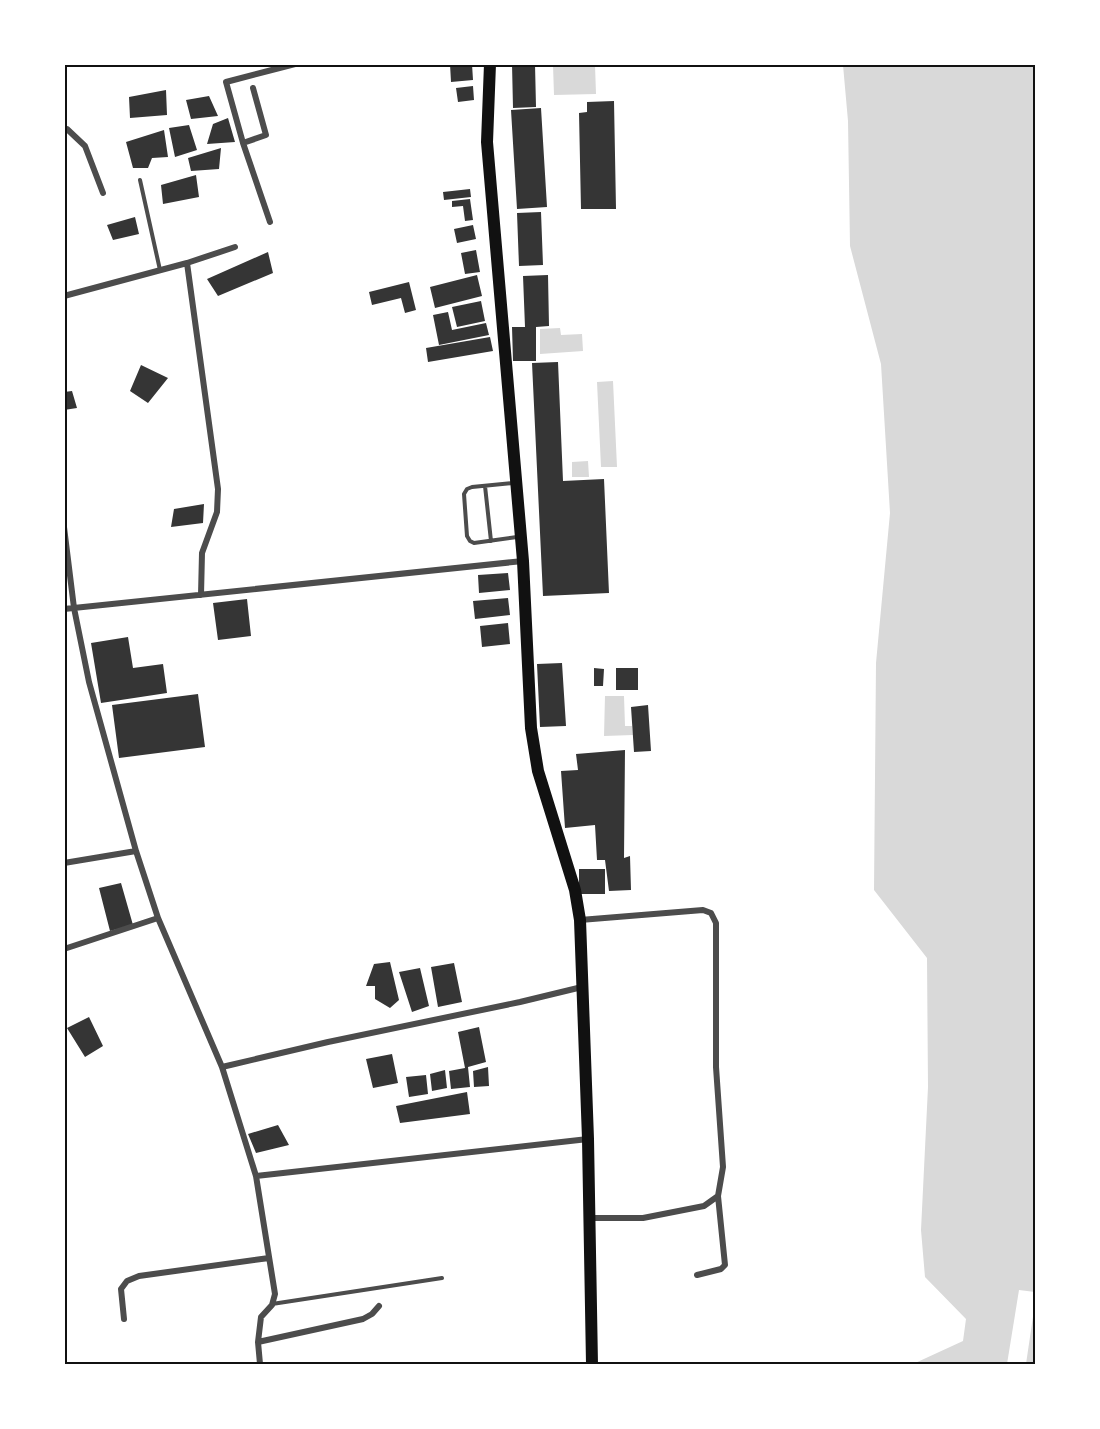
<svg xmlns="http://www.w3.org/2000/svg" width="1100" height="1429" viewBox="0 0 1100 1429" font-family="'Exo 2',sans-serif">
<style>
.water{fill:#d9d9d9}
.pier{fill:#fff}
.building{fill:#353535}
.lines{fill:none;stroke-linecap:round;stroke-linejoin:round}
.service{stroke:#4c4c4c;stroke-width:4}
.minor{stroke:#4c4c4c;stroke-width:6}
.primary{stroke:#111;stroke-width:12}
.neatline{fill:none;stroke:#111;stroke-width:2}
</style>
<rect width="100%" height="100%" fill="#fff"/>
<!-- water -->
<path class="water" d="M553,65h42l1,29 -42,1z
M843,65h192v1299h-122l50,-23 3,-22 -41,-42 -4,-47 7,-143 -1,-129 -53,-68 2,-227 14,-150 -9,-149 -31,-118 -2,-125z
M560,328l1,7 21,-1 1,17 -43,3v-25z
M613,381l4,86h-16l-4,-85z
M588,461l1,16h-17v-15z
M605,696h19l1,30h7l1,9 -29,1z"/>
<!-- pier -->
<path class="pier" d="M1019,1290l16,2v11l-9,61h-19z"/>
<!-- building -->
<path class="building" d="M450,64h22l1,16 -22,2z
M512,64h23l1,43 -23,1z
M473,86l1,14 -16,2 -2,-14z
M166,90l1,25 -37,3 -1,-21z
M209,96l9,20 -27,3 -5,-19z
M614,101l2,108h-35l-2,-96 8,-1v-10z
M541,108l6,99 -30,2 -6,-99z
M228,118l7,24 -28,2 6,-20z
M189,125l8,25 -22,7 -6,-29z
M164,130l4,27 -16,1 -4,10h-15l-7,-26z
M221,148l-2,21 -28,2 -3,-13z
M196,175l3,22 -36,7 -2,-19z
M470,189l1,8 -27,3 -1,-8z
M470,199l3,21 -8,1 -2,-15 -11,1v-6z
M541,212l2,53 -24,1 -2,-53z
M135,217l4,17 -26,6 -6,-15z
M473,225l3,14 -19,4 -3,-14z
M476,250l4,22 -15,2 -4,-21z
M268,252l5,21 -55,23 -11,-17z
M477,275l5,21 -47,12 -5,-21z
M548,275l1,51 -13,1v34h-23l-1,-34h13l-2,-51z
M409,282l7,28 -11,3 -4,-15 -29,7 -3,-13z
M481,301l4,20 -28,6 -5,-20z
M448,312l4,18 34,-7 3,12 -50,10 -6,-30z
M490,337l3,14 -65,11 -2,-14z
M558,362l5,119 41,-2 5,114 -66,3 -11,-233z
M141,365l27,13 -20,25 -18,-12z
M72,391l5,17 -13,2v-18z
M204,504l-1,19 -32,4 3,-18z
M508,573l2,17 -31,3 -1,-18z
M508,598l2,17 -35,4 -2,-18z
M247,599l4,37 -33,4 -5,-37z
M508,623l2,21 -28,3 -2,-21z
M128,637l5,31 30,-4 4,29 -66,10 -10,-60z
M562,663l4,63 -26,1 -3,-63z
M594,668l10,1 -1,17h-9z
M616,668h22v22h-22z
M198,694l7,53 -86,11 -7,-53z
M648,705l3,46 -17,1 -3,-45z
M625,750l-1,108 6,-2 1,34 -22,1 -4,-31h-8l-2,-35 -30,3 -4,-57 17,-1 -2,-16z
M579,869h26v25h-26z
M121,883l12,42 -23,6 -11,-43z
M390,962l9,38 -9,8 -15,-9v-13h-9l8,-22z
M454,963l8,39 -24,5 -7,-40z
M420,968l9,38 -17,6 -13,-40z
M89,1017l14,29 -18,11 -18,-29z
M479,1027l7,35 -18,5 2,20 -19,2 -2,-18 16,-3 -7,-36z
M392,1054l6,29 -25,5 -7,-29z
M488,1067l1,19 -15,1 -1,-16z
M445,1070l2,18 -15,3 -2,-17z
M426,1075l2,19 -19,3 -3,-20z
M467,1092l3,22 -70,9 -4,-17z
M278,1125l11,20 -33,8 -8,-19z"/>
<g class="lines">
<!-- service -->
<path class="service" d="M140,180l20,90
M513,483l-41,4 -5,2 -3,5 3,42 3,5 4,2 43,-6
M485,486l6,55
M272,1304l170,-26"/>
<!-- minor -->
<path class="minor" d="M64,129h3l18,17 18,47
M243,143l23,-8 -13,-47
M270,222l-27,-79 -17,-61 69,-18
M187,263l31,226 -1,23 -15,41 -1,42
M64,296l123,-33 48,-16
M64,527l10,81 15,74 47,169 22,67 64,149 34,109 19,118 -3,11 -11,12 -3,25 2,22
M64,609l459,-48
M64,863l72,-12
M580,920l123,-10 8,3 5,10v144l7,100 -5,29 -14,10 -61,12h-53
M64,949l94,-31
M222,1067l106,-25 192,-40 62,-15
M256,1176l332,-37
M697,1275l24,-6 4,-4 -7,-69
M124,1319l-3,-30 6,-8 12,-5 130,-18
M258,1342l105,-23 9,-5 7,-8"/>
<!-- primary -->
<path class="primary" d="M490,64l-3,78 36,419 8,167 7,43 37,119 5,30 8,219 4,225"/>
</g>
<!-- border -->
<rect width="1100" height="1429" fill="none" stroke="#ffffff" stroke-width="132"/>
<rect x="66" y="66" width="968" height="1297" class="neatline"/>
</svg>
